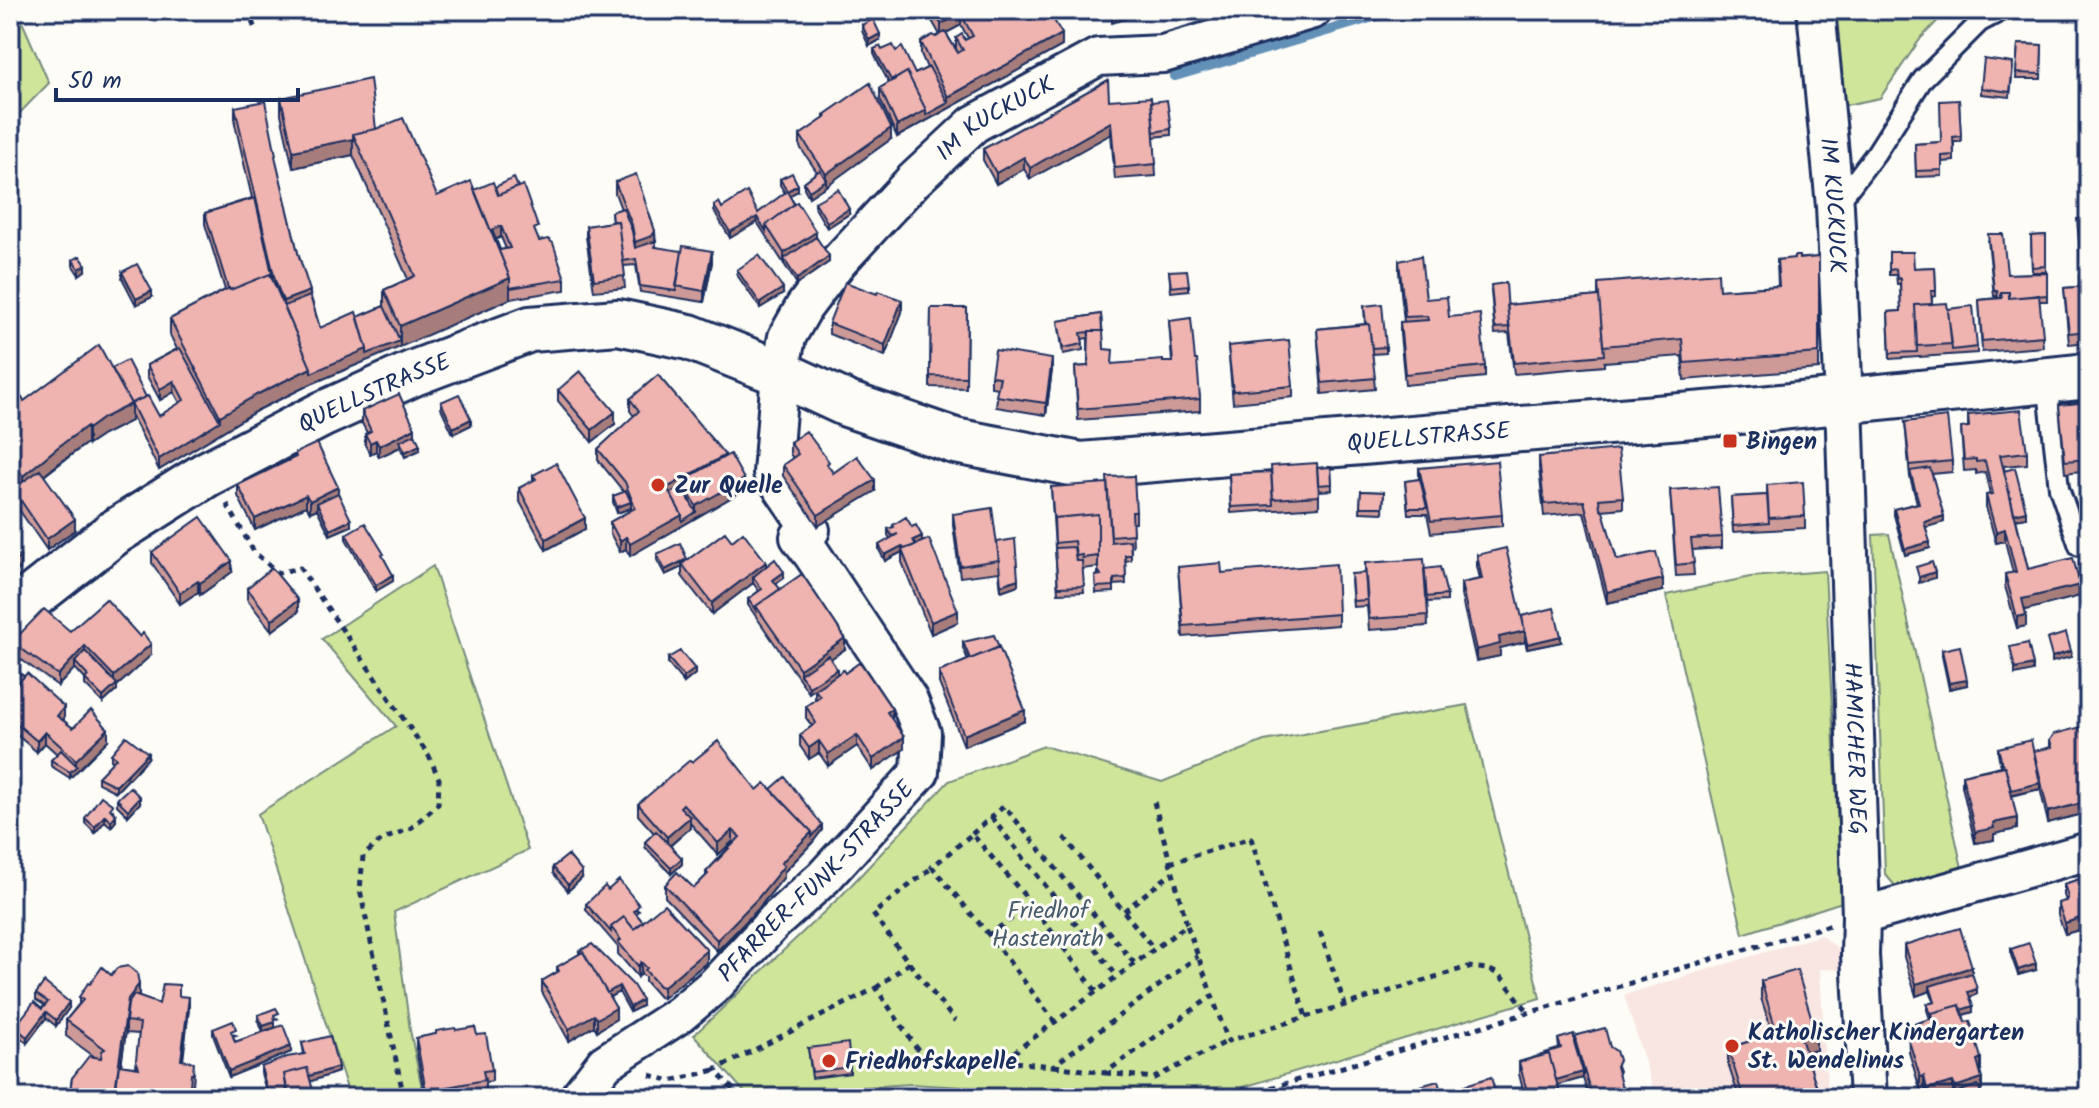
<svg xmlns="http://www.w3.org/2000/svg" width="2099" height="1108" viewBox="0 0 2099 1108" font-family="Kalam,sans-serif">
<style>
.built{fill:#f9e6e2}
.green{fill:#cfe59a;stroke:#758a7c;stroke-width:2}
.lines{fill:none;stroke-linecap:round;stroke-linejoin:round}
.stream{stroke:#6290b7;stroke-width:10}
.lane-casing{stroke:#1b2f5e;stroke-width:24}
.street-casing{stroke:#1b2f5e;stroke-width:42}
.secondary-casing{stroke:#1b2f5e;stroke-width:50}
.path{stroke:#1b2f5e;stroke-width:5;stroke-dasharray:6 6;stroke-linecap:butt}
.lane{stroke:#fdfcf7;stroke-width:18}
.street{stroke:#fdfcf7;stroke-width:36}
.secondary{stroke:#fdfcf7;stroke-width:44}
.wall{fill:#ce9a97;stroke:#1b2f5e;stroke-width:2;fill-rule:evenodd}
.shaded-wall{fill:#a77d7b;stroke:#1b2f5e;stroke-width:2}
.building{fill:#efb3b0;stroke:#1b2f5e;stroke-width:2;fill-rule:evenodd}
.poi-dot{fill:#c8321e;stroke:#fdfcf7;stroke-width:3}
.labels{text-anchor:middle;stroke-width:6;stroke-linejoin:round;paint-order:stroke}
.street-label{font-size:24px;fill:#1b2f5e;stroke:#fdfcf7}
.poi-label{font-size:24px;font-weight:bold;fill:#1b2f5e;stroke:#fdfcf7;text-anchor:start}
.park-label{font-size:24px;fill:#485c6d;stroke:#fdfcf7}
</style>
<rect width="100%" height="100%" fill="#fdfcf7"/>
<filter id="ink" filterUnits="userSpaceOnUse"><feTurbulence type="fractalNoise" baseFrequency=".0125" numOctaves="2"/><feDisplacementMap in="SourceGraphic" scale="16" xChannelSelector="R" yChannelSelector="G"/><feConvolveMatrix kernelMatrix="1 2 1 2 8 2 1 2 1" color-interpolation-filters="sRGB"/></filter>
<g filter="url(#ink)">
<!-- built -->
<path class="built" d="M1821,935l23,18 1,17 -25,-1 8,129h-172l-32,-103z"/>
<!-- green -->
<path class="green" d="M10,10h7l32,73 -39,40z
M1834,10h114l-27,28 -41,60 -39,8z
M1889,534l73,334 -65,20 -12,-14 -12,-339z
M433,566l95,284 -134,62 16,118 14,68h-74l-92,-284 138,-88 -74,-87z
M1825,571l17,331 -99,32 -77,-339 84,-18z
M1467,705l73,293 -333,100h-61l-235,-14 -164,11 -53,-60 148,-140 107,-114 95,-35 118,36 102,-41z"/>
<g class="lines">
<!-- stream -->
<path class="stream" d="M1175,76l222,-66"/>
<!-- lane casing -->
<g class="lane-casing">
<path id="lane" d="M1837,204l39,-51 47,-74 57,-57 23,-12
M2047,381l12,107 20,58 10,-1"/>
</g>
<!-- street casing -->
<g class="street-casing">
<g id="street">
<path id="s1" d="M1816,10l19,196 9,195 17,515 -1,39 8,143"/>
<path d="M1861,916l228,-65"/>
<path id="s2" d="M578,1098l27,-35 74,-48 37,-31 59,-63 49,-44 96,-105 2,-39 -13,-33 -97,-146 -13,-17 12,-7 -39,-57 8,-100 7,-36 17,-30 34,-45 75,-81 61,-57 124,-67 65,-3 150,-44"/>
</g>
</g>
<!-- secondary casing -->
<g class="secondary-casing">
<g id="secondary">
<path id="s3" d="M10,614l105,-82 92,-58 114,-59 93,-42 116,-44 88,-7 71,15 91,36 67,31 108,37 126,24 649,-53 359,-36"/>
</g>
</g>
<!-- path -->
<path class="path" d="M248,10l8,22
M227,504l27,48 24,21 22,-5 129,188 10,23 -1,25 -27,24 -29,12 -19,16 -3,34 44,208
M1154,802l33,123
M991,817l126,159
M972,834l32,-28 131,158
M1064,837l90,112
M1170,863l81,-25 55,179
M1124,911l49,-39
M1320,932l25,73
M989,935l-57,-68 40,-33 59,69
M909,963l46,58
M876,988l33,-25 -36,-49 61,-48
M1055,1022l-66,-87 42,-31 65,87
M1003,1061l50,5 145,-110
M1054,1066l51,7 107,-77
M1106,1073l48,5 74,-37
M650,1075l21,6 44,-11
M741,1098l-26,-28 161,-82 42,62 14,11h70l185,-136 41,116 240,-74 20,2 12,6 29,38
M778,1098l134,-7 110,7
M1236,1098l594,-173"/>
<!-- lane -->
<use href="#lane" class="lane"/>
<!-- street -->
<use href="#street" class="street"/>
<!-- secondary -->
<use href="#secondary" class="secondary"/>
</g>
<!-- wall -->
<path class="wall" d="M926,10h76v7l51,3 9,26 -165,91 -17,-38v-11l9,-5 -15,-29v-5l22,2 19,23 12,-6 -6,-14v-12l19,-7zM961,25l7,13 -3,2 -9,-2v11l2,4 -12,-20z
M862,25l18,15 -11,6 -7,-15z
M2018,44l24,1 -1,34h-25z
M2013,68l-3,29 -29,-3v-6z
M281,98l95,31 61,67 58,-9 43,52 27,40v11l-55,9 -199,85 -53,26 -99,60 -28,-56v7l-28,14 -15,10 -1,-2 -43,33 31,54 -28,20 -34,-49v-12l5,-3 -8,-11v-94l14,20 88,-33 34,29 13,19 21,-13 -6,-11 -14,8 -13,-24v-11l30,-16 -7,-14v-16l55,-29 -20,-66v-11l47,-15 -17,-74v-17l41,55 22,91 22,75 38,-11 26,-11v-16l24,-11 -55,-124 -60,13 -12,-54zM501,237l5,12 -6,1 -4,-11z
M1109,100l42,2 20,27v6l-17,2 2,39 -41,3 -4,-45 -81,45 -6,-10 -28,15 -13,-24v-11z
M1959,100l2,42h-7v19l-12,1v14l-26,1 -1,-33 26,-2z
M824,115l67,24 -82,58 -5,-9v-6l13,-10 -17,-25v-12l24,-16z
M780,179l18,12 -9,4 27,42 13,25 -32,22 -40,-62 -27,16 -16,-27v-5l44,7 27,-20 -5,-8z
M615,182l40,49 1,16 56,15 -8,40 -64,-10 -4,-27 -13,1 2,22 -31,3 -8,-54v-11l26,-4 -1,-10 10,-3 -6,-16z
M815,202l34,12 -22,14 -12,-20z
M2089,218v124l-20,2 -5,-56 15,-1z
M2046,235v37h-14l-1,-36z
M1988,240l19,34 40,-1v28h-8l4,46 -61,5 -3,-52 18,-2v-2h-3z
M1889,252l25,16 21,-1 1,29 -4,1v7l16,5 29,38v6l-87,6 -2,-47 13,-1 -1,-27h-3l-1,-9h-7z
M1819,257v112l-135,11 -2,-24 -78,6v4l-90,8 -5,-41 -14,1 -4,-43 17,14 90,-9v-13l121,7 59,-4 -1,-26z
M73,260l13,10 -7,5 -6,-9z
M1399,261l27,38 23,18 36,49v11l-80,8 -5,-51v-12h4l-5,-50z
M737,270l46,24 -23,14 -23,-33z
M1169,271l20,14v5l-18,2z
M122,272l30,25 -16,8 -14,-27z
M1364,306l22,41v6l-14,1 3,35 -53,5 -5,-65 48,-5z
M931,308h36l-1,80 -36,-1z
M902,312l-17,44 -56,-22v-11z
M1101,314l3,35 9,15 59,-2 -3,-41 26,39 5,39v12l-122,9 -3,-53 13,-1v-28l-6,1 1,11 -20,4 -5,-33z
M1228,346l65,40v11l-60,6z
M1052,370l-6,45 -50,-8 2,-19 -7,-1v-11z
M558,390l57,34 -23,18 -34,-41z
M630,399l95,59 19,32 -114,66 -4,-7 -6,3 -10,-19v-11l21,-12v-2l-14,5 -4,-11v-6l11,-4 -26,-32v-11l36,-33 -4,-5z
M441,402l30,23 -18,9 -12,-26z
M2089,402v68l-24,3 -6,-68z
M362,411l53,23 5,16 -15,7 -5,-10 -21,10 -3,-6 -6,3 -5,-9v-11l2,-1 -5,-10z
M1968,415l59,37v12l-24,2 23,51 -10,2 12,50 52,27 -55,14 1,16 -9,2 -12,-42v-12l8,-1 -8,-32 -9,2 -10,-36v-12l4,-1 -5,-22 -9,2v-4l-12,1 -3,-43 7,-1z
M1905,422l47,39v11l-20,2 12,48 -19,5 5,21 -25,7 -11,-40v-6l23,-6 -7,-26z
M790,442l39,25 4,6 42,18 -57,35 -35,-50v-11l10,-7 -3,-4z
M295,453l43,40 13,33 -21,9 -13,-26 -7,3 -4,-6 -51,24 -17,-34v-11l57,-27z
M1539,457l84,40v11l-21,2 15,50 46,31 -56,12 -23,-91 -40,4 -5,-48z
M1331,467l1,23 -13,1v16l-88,6 -2,-39z
M1419,468l83,47v11l-71,7 -4,-19h-19l-3,-33 14,-2z
M533,475l52,54 -39,21 -27,-50v-12l14,-7z
M1767,485l38,31v12l-72,4 -2,-35 36,-2z
M1051,487l85,25v11h-4l1,23h-2v14l-6,1 1,23 -12,1v7l-18,1 -1,-17 3,-1v-8l-16,2 2,23 -26,1z
M1670,490l52,47v11l-30,2 2,25 -18,1z
M1361,491l23,1 -1,21 -23,-1z
M953,514l44,28 21,43 -17,6 -2,-19 -39,5 -7,-52z
M893,525l19,2 46,95 -27,12 -29,-72v-10l-17,9 -6,-11v-5l11,-6 -2,-4v-6l5,-2z
M346,534l38,24 9,23 -17,10 -30,-52z
M732,541l34,26 18,11 -8,6 4,5 65,60 -15,10 -21,34 -61,-88v-6l11,-8 -6,-8 -41,31 -30,-38v-9l-17,8 -8,-15v-6l30,7z
M152,552l80,20 -32,23 -2,-3 -18,12 -28,-41z
M1477,555l45,61 39,26 -34,7 -2,-7 -25,6v8l-24,5 -15,-66v-12l19,-4 -3,-13z
M2089,556v40l-3,1 -7,-29v-11z
M1365,563l59,6 23,26v6l-20,1 1,24 -59,4 -2,-24 -14,1 -2,-27 14,-7z
M1178,567l44,6 116,41v11l-155,12z
M247,588l51,24 -26,19 -25,-32z
M70,631l81,24 -34,31v4l-14,13 -18,-18v-6l-10,-11 -17,18 -46,-33v-11z
M963,642l62,79 -61,25 -25,-63v-11l29,-12 -5,-12z
M1942,650l25,35 -18,4 -7,-33z
M668,658l27,16 -11,9 -16,-19z
M10,667l54,52 -1,1 10,8 35,12 -38,38 -19,-12v-6l6,-6 -12,-11 -8,9 -27,-23z
M815,690l77,30 12,29 -31,21 -16,-24 -29,20 -9,-13 -10,6 -9,-13v-11l12,-9 -6,-8v-12l9,-6z
M2089,725v87l-41,11 -8,-35v1l-28,7 5,33 -23,5v6l-19,3 -13,-57v-11l39,-9 -3,-12v-6l36,7 16,-8v-7z
M111,754l37,4 -32,34 -18,-9v-6l15,-15 -2,-2z
M692,762l65,28 14,-1 51,41 -10,13 -28,29v5l-26,32 -41,42 -52,-54v-12l29,3 12,-12v-4l28,-30 -1,-1 -15,14 -28,-32v5l-20,18 12,18 -11,10 -26,-27v-5l9,-9 -16,-18v-11z
M117,799l23,4 -12,13 -11,-11z
M113,810l3,11 -5,6 -6,-6 -10,12 -10,-10v-5z
M553,867l29,11 -14,13 -15,-18z
M2089,876l-6,68 -4,-14 -14,4 -7,-19v-12l8,-2 -2,-6v-11z
M608,890l31,21 -3,3 7,8 64,40 -44,36 -4,-1 -14,-16v-4l-4,-3 -3,3 -20,-23v-7l-32,-37v-6z
M1904,945l68,28 5,21 -7,3 3,15 -10,3 18,55h-1l2,20 -2,1 3,7h-29l-1,-5 -17,5h-9l-3,-11 -4,2 -11,-37 -1,-26 22,-7 -3,-9v-6l7,-2 -4,-11 -14,5 -12,-39z
M2089,946v41l-8,-27v-11z
M2011,949l25,21 -18,5 -7,-20z
M579,951l63,55 -12,6 -11,-20 -9,5 6,22 -19,12 -3,-5 -25,15 -27,-49v-11l15,-9v-5l22,-13z
M1761,981l55,69 -10,3 14,45 -82,-4 -10,-30v-16l45,-14 -12,-36z
M36,994l33,14 -13,18 -10,-8 -19,25 -12,-10v-6l27,-18 2,-4 -8,-5z
M179,996l10,12 -6,53 11,12 -1,12h-2l-1,13h-121l3,-20 23,-21 -29,-21v-16l13,-16v-7h60l20,7zM126,1031v2l13,1 -3,33 -15,-1z
M258,1015l21,4 -4,1v8l16,24 -62,25 -16,-42v-6l23,6 -3,1 2,6 39,-14 -11,3 -5,-10z
M456,1030l21,5 15,35v11l-7,1v9l-36,7h-24l-9,-49v-11z
M1575,1036l35,11 9,24 -1,2 4,25h-33l-6,-20 -25,7 3,13h-36l-6,-24v-12l26,-8 14,-5 -1,-10z
M302,1043l36,29 -28,9 5,17h-47l-7,-25v-6l43,-13z
M808,1048l42,19v6l-38,5z"/>
<!-- shaded-wall -->
<path class="shaded-wall" d="M1001,10h1v10l-8,7v-11z
M1117,10h38l-43,13v-12z
M961,14v11l-20,11v-12z
M880,34v6l-11,6v-6z
M1062,34v12l-165,91v-11l29,-16 22,-7v-6z
M1111,122v12l-81,45v-11z
M891,128v11l-65,47v-12z
M353,139v16l-60,13v-17z
M1024,157v12l-28,15v-11z
M826,180v6l-17,11v-6z
M798,185v6l-11,6v-6z
M849,209v5l-22,14v-6z
M757,217v5l-27,16v-6z
M501,226v11l-9,4v-11z
M655,231v11l-20,11v-11z
M816,232v11l-32,16v6v-12z
M712,251v11l-8,40v-11z
M829,256v6l-32,22v-5z
M86,265v5l-7,5v-6z
M510,278v21l-110,48v-21z
M783,288v6l-23,14v-5z
M152,291v6l-16,8v-6z
M310,291v17l-27,-2v-5z
M902,300v12l-17,44v-11z
M400,341v6l-89,37 -53,26 -99,60v-11l61,-38v-5l38,-22 53,-26 56,-19z
M1052,359v11l-6,45v-12z
M174,381v11l-14,8v-11z
M131,404v17l-28,14 -15,10v-16l15,-11z
M615,412v12l-23,18v-12z
M471,419v6l-18,9v-6z
M87,426v17l-29,21 -35,29v-17l35,-29z
M415,428v12l-15,1v6l-21,10v-11z
M376,440v11l-6,3v-11z
M420,445v5l-15,7v-5z
M725,455v11l-43,15v9l-13,8 -2,-10z
M744,479v11l-114,66v-12l52,-29 14,-3v-6z
M875,480v11l-57,35v-11z
M338,487v12l-21,4v6l-7,3v-11z
M306,495v11l-51,24v-11z
M631,502v6l-14,5v-6z
M2026,511v6l-13,3v-6z
M1944,516v6l-20,6v-6z
M585,518v11l-39,21v-11z
M75,519v11l-28,20v-11z
M351,520v6l-21,9v-5z
M2005,529v12l-9,2v-11z
M922,536v6l-6,3 -3,-5z
M626,537v12l-6,3v-11z
M1930,542v6l-25,7v-6z
M902,546v6l-17,9v-6z
M20,557v12l-10,7v-11z
M687,559v6l-5,-1v3l-17,8v-5z
M232,561v11l-32,23v-12z
M766,562v12l-13,3v6l-41,31v-11z
M784,572v6l-11,8v-6z
M1935,572v6l-16,5v-6z
M393,575v6l-17,10v-6z
M1018,579v6l-17,6v-6z
M1663,579v12l-56,12v-11z
M198,581v11l-18,12v-11z
M2080,585v11l-58,15v-12z
M298,600v12l-26,19v-11z
M958,611v11l-27,12v-12z
M2026,615v11l-9,2v-11z
M1525,631v11l-25,6v8l-24,5v-11l23,-13z
M1561,636v6l-34,7v-5z
M845,638v11l-42,29 -3,-3v-6z
M151,644v11l-34,31v4l-14,13v-6l11,-11v-10z
M85,646v11l-10,5v6l-17,18v-11z
M2071,651v6l-19,5v-5z
M2033,665v6l-18,4v-6z
M695,669v5l-11,9v-6z
M837,669v6l-28,18v-6z
M1967,680v5l-18,4v-6z
M64,707v12l-7,8v-11z
M892,709v11l-5,-8z
M1025,710v11l-61,25v-11z
M108,729v11l-38,38v-6l6,-6v-6z
M45,732v11l-8,9v-11z
M857,735v11l-29,20v-12z
M904,737v12l-31,21v-11z
M819,741v12l-10,6v-11z
M148,753v5l-32,34v-6z
M2040,783v6l-31,7v-6z
M140,797v6l-12,13v-6z
M2089,801v11l-41,11v-11z
M105,815v6l-10,12v-6z
M116,815v6l-5,6v-6z
M690,817v11l-23,20v-11z
M2017,818v11l-23,5v6l-19,3v-11l18,-9z
M822,825v5l-10,13 -28,29v5l-26,32 -41,42v-11l64,-77 31,-31z
M733,830v11l-15,14v-12z
M682,858v6l-11,10v-6z
M582,872v6l-14,13v-6z
M2089,915v11l-10,-2v6l-14,4v-11z
M2089,936v6l-6,2v-6z
M707,950v12l-44,36v-11z
M641,962v12l-3,3v-11z
M2036,964v6l-18,5v-5z
M1972,967v11l-42,8v5l-14,5v-12z
M139,984v16l-13,21v10l-10,67h-2l14,-99z
M619,986v6l-15,8v-6z
M1977,989v5l-9,4v-6z
M189,997v11l-8,64v-12z
M642,1000v6l-12,6v-5z
M69,1002v6l-13,18v-6z
M1973,1006v6l-40,12v-6z
M616,1008v11l-19,12v-12z
M17,1011v5l-7,8v-5z
M46,1012v6l-19,25v-6z
M594,1015v11l-25,15v-12z
M275,1022v6l-12,3v-5z
M1816,1033v17l-15,4v-16z
M291,1046v6l-62,25v-6z
M1981,1058v12l-4,1v-11z
M338,1067v5l-29,10v-6z
M1583,1072v6l-28,8v-6z
M1924,1076v11l-4,2v-12z
M1982,1078v12l-26,8 -1,-11z
M1953,1082v11l-17,5h-9v-9z
M1622,1088v10h-30v-1z"/>
<!-- building -->
<path class="building" d="M933,10h68l-7,6 2,4 19,-10h36l2,4 -2,1 11,19 -114,63 -27,-55 12,-7 3,2 9,-5 13,21 5,-3 -7,-12 6,-4 3,6 8,-4 -12,-22 -20,10z
M873,19l7,15 -11,6 -7,-15z
M2018,44l24,1 -1,29 -25,-1z
M893,45l3,6 6,-4 13,27 14,-7 19,36 -22,12v-5l-19,-38 -13,8v-2l-3,2 -17,-31 6,-3 2,4z
M1984,59l29,4 -3,29 -29,-4z
M907,72l19,38 -29,16 -17,-38z
M370,79l6,50 -23,5v5l-60,12 -12,-53z
M1108,80l1,20 42,-3 5,67 -41,4 -4,-46 -81,46 -6,-11 -28,16 -13,-24z
M870,83l21,45 -65,46 -26,-39 26,-18 -2,-2z
M1167,100l4,29 -17,3 -3,-30z
M1959,100l2,36 -8,1 1,18 -12,1v14l-26,1 -1,-27 26,-2 -1,-41z
M265,101l11,54 -1,1 23,97 12,38 -27,10 -8,-21 -40,-173z
M403,118l34,78 34,-15 39,97 -110,48 -16,-36 31,-14 -62,-142 23,-5z
M820,170l6,10 -17,11 -5,-9z
M792,173l6,12 -11,6 7,13 -28,21v6l-9,-14 -27,15 -16,-26 5,-4 3,6 25,-16 11,21 29,-22 -7,-12z
M636,174l19,57 -3,5 -17,6 -3,-17 -17,-43z
M514,178l4,9 -20,8 -3,-8z
M493,182l5,13 25,-10 15,42 -4,2 5,12 9,-2 5,4 12,36 -55,9v-10l-36,-88zM501,226l9,22 -10,2 -8,-20z
M838,189l11,20 -22,13 -12,-20z
M255,198l18,80 -1,1 -2,-5 -40,16 -2,-2 -23,-75z
M797,202l19,30 -32,21 -18,-28z
M623,208l9,23 3,17 21,-7 -1,6 27,4 -6,40 -36,-5 -4,-27 -13,2 -5,-40h-6l-1,-9z
M2089,218v68l-9,1 -1,-11h3l-5,-57z
M618,221l7,55 -31,4 -8,-54z
M1988,234h15l4,40 40,-1v22l-38,3v-6h-8v6h-3l-1,-8h-3z
M2046,235v31l-14,1 -1,-31z
M816,237l13,19 -32,23 -13,-20z
M683,246l29,5 -8,40 -28,-5z
M1889,252h24l1,16 21,-1 1,24h-5l1,13 -17,1 2,47 -27,1 -2,-41 13,-1 -1,-33 -3,1 -1,-10 -7,1z
M759,255l24,33 -23,15 -23,-33z
M80,256l6,9 -7,4 -6,-9z
M1421,256l5,43 21,-2 2,20 31,-3 5,52 -80,8 -5,-52 28,-2 -1,-4 -22,1 -6,-56z
M1794,256h5v3l20,-2v96l-135,10 -2,-24 -79,7 -5,-63 120,-10 1,17 60,-4 -2,-26 17,-2z
M137,264l15,27 -16,8 -14,-27z
M1187,270l2,15 -18,2 -2,-16z
M270,274l41,94 -53,26 -38,22 -50,-97 59,-31 1,2z
M845,282l32,12 1,-3 24,9 -17,45 -56,-22z
M1506,283l3,44 -14,1 -4,-43z
M2089,286v45l-20,2 -5,-45z
M2001,292h8v6l30,-3 4,41 -61,5 -3,-41 23,-2z
M310,296l10,32 36,-16 11,37 -56,24v-5l-27,-62z
M1599,296l5,59 -90,8 -7,-58z
M1947,303l5,41 -35,2 -2,-41z
M1382,304l4,43 -14,1 -3,-24h-3l-2,-18z
M384,306l16,35 -33,13v-5l-9,-32z
M1973,306l4,41 -25,3 -4,-41z
M931,308h36l-1,69 -36,-1z
M1101,314l1,17h-13v5l-1,-4 -7,1 2,11 -20,4 -5,-27z
M1191,318l4,42h2l3,39 -122,10 -3,-42 13,-1 1,-35h14l1,18 9,1 -1,14 51,-4v2h10l-4,-41z
M1369,324l6,54 -53,5 -5,-54z
M1289,340l4,46 -60,5 -5,-45z
M99,345l32,59 -28,14 -15,11 -1,-3 -29,21 -35,29 -13,-18v-77l14,20z
M180,348l40,73 -61,38 -28,-56 17,-7 11,20 25,-16 -10,-19 -14,8 -13,-24z
M995,350l57,9 -6,44 -50,-7 4,-19 -9,-1z
M127,360l19,37 -15,6v1l-19,-36z
M580,371l35,41 -23,18 -34,-40z
M658,375l67,80 -58,33 15,27 -52,29 -4,-7 -6,4 -10,-19 25,-14 -10,-26 -27,-33 41,-38 -9,-12z
M399,394l16,34 -36,18 -3,-6 -6,3 -5,-9 6,-3 -9,-20z
M459,394l12,25 -18,9 -12,-26z
M2089,402v57l-24,2 -6,-56z
M2021,410l6,42 -27,3 28,114 45,-11 7,27 -58,14 4,16 -9,2 -12,-43 11,-2 -11,-43 -9,3 -10,-37 7,-1 -8,-33 -9,1v-3l-12,1 -3,-32 8,-1 -1,-12z
M1947,417l5,44 -42,4 -5,-43z
M806,431l23,31 -2,2 6,9 24,-17 18,24 -57,35 -35,-50 15,-11 -8,-12z
M415,434l5,11 -15,7 -5,-11z
M317,443l21,44 -28,14 -4,-6 -51,24 -17,-34 58,-28 -1,-4z
M1618,449l5,48 -24,2 1,9 3,3 14,49 39,-8 7,27 -56,13 -23,-91 -40,3 -5,-47z
M730,454l14,25 -48,27 -14,-25z
M1497,461l5,54 -71,6 -12,-53z
M556,463l29,55 -39,21 -27,-51 17,-9 -3,-4z
M1317,463l2,33 -46,3 -2,-33z
M1331,467l1,17 -14,1 -1,-17z
M1930,468l14,48 -20,6 6,20 -25,7 -11,-40 25,-6 -9,-32z
M2015,468l11,43 -12,3 -10,-43z
M40,470l35,49 -28,20 -34,-50z
M1271,472l2,33 -42,2 -2,-33z
M1134,476l2,36h-4l1,22 -22,2 -4,-59z
M1420,479l7,29h-19l-3,-27z
M1803,482l2,34 -36,2 -2,-33z
M1107,483l4,59 19,-2 1,15h-6l1,23 -12,1v7l-18,1 -1,-11 6,-1 -3,-5v-56l-44,4v5l-3,-36z
M682,487l14,25 -14,9v-6l-12,-22z
M1718,487l4,50 -31,2 3,24 -18,2 -6,-75z
M626,491l5,11 -14,5 -4,-11z
M1361,491l23,1 -1,15h-23z
M338,493l13,27 -21,10 -13,-27z
M1767,495l2,28 -36,3 -2,-29z
M992,508l7,52 -39,6 -7,-52z
M1098,514v42l-16,2v-3l-6,1 -2,-15 -19,2 -1,-25z
M201,517l31,44 -32,22 -2,-2 -18,12 -28,-41z
M906,517l6,10 4,-2 6,11 -9,4 3,5 -12,4 -2,-3 -17,9 -6,-10 19,-11 -6,2 -4,-7 6,-2 -1,-2z
M365,523l19,31 -2,1 11,20 -17,10 -30,-51z
M725,532l7,9 11,-9 23,30 -54,41 -30,-39z
M929,539l29,72 -27,11 -29,-72z
M1015,539l3,40 -17,6 -4,-43z
M680,543l7,16 -22,11 -8,-16z
M1074,547l2,14h6l2,25 -26,1 -3,-39z
M1506,548l19,83 -26,6 1,7 -24,6 -15,-67 21,-4 -5,-24z
M10,552l10,5 -10,8z
M2089,556v29h-3l-7,-28z
M775,559l9,13 -11,8 7,9 -24,17v5l-8,-12 14,-10 -9,-12z
M1424,559l4,56 -59,4 -4,-56z
M1932,562l3,10 -16,5 -3,-10z
M1221,563l1,10 114,-9 2,50 -155,12 -5,-59z
M1440,567l7,28 -21,2 -2,-28z
M272,568l26,32 -26,20 -25,-32z
M1365,573l2,27 -14,1 -2,-27z
M802,574l43,64 -45,31 -44,-63z
M106,599l34,38 3,-4 8,11 -37,32 -29,-30 -27,29 -46,-33 32,-33 26,22z
M1554,608l7,28 -34,8 -5,-28z
M2066,633l5,18 -19,6 -5,-18z
M994,635l5,12 -29,12 -7,-17z
M2028,643l5,22 -18,4 -5,-22z
M1960,646l7,34 -18,3 -7,-33z
M999,647l26,63 -61,25 -25,-63z
M85,651l32,33 -14,13 -18,-18 3,-3 -13,-14z
M680,651l15,18 -11,8 -16,-19z
M828,655l9,14 -28,18 -9,-13z
M860,662l32,47 -5,3 17,25 -31,22 -16,-24 -29,19 -9,-13 -10,7 -9,-13 16,-12 -10,-17 14,-10 -5,-6 28,-20 2,3z
M10,667l14,9 -8,10 -6,-5z
M27,673l37,34 -7,9 16,12 18,-18 17,19 -32,31 -31,-28 -8,9 -27,-23v-37l6,5z
M2089,725v76l-41,11 -14,-61 18,-4 -2,-7 4,-6z
M126,736l22,17 -32,33 -18,-9 18,-19 -5,-4z
M2031,740l9,43 -29,7 -6,-24h-2l-5,-18z
M718,741l39,49 8,-7 47,49 -31,31 3,3 -26,32 -41,42 -52,-55 12,-13 17,16 14,-14 -2,-2 34,-35 -7,-7 -15,13 -35,-39 -3,3 10,10 -23,20 -29,-33 52,-44 2,2z
M61,750l16,16 -7,6 -19,-12z
M2005,766l12,52 -24,5 1,5 -19,4 -13,-57z
M785,777l37,48 -10,12v-5l-41,-43z
M130,787l10,10 -12,13 -11,-11z
M101,796l12,9 -3,4 6,6 -5,6 -6,-6 -10,12 -10,-9z
M656,831l26,27 -11,10 -26,-26z
M568,855l14,17 -14,13 -15,-18z
M2089,876v39l-24,8 -7,-20 8,-2 2,-4 -4,-13z
M619,880l20,25 -5,6 9,11 -9,7 -10,-12 -13,10v5l-25,-28 19,-18 3,4z
M664,904l43,46 -44,37 -4,-1 -14,-16 2,-2 -6,-6 -3,4 -20,-24 3,-2 -10,-13 13,-10 10,12z
M2089,921v15l-6,2 -4,-14z
M1960,928l12,39 -56,17 -12,-39z
M2029,943l7,21 -18,6 -7,-21z
M592,944l41,41 9,15 -12,7 -11,-21 -12,7 -24,-41 -2,1 -2,-2z
M2089,946v29l-8,-26z
M583,952l33,56 -19,11 -3,-4 -25,14 -27,-48 17,-10 -2,-4z
M128,966l9,7 2,11 -11,15 -14,99h-37l-8,-1 3,-19 17,-22 12,2 1,-7 3,-2 -39,-29 17,-20 -4,-3 9,-14 2,1 12,-17 9,8 6,-7z
M1797,970l19,63 -15,5 19,60h-91l-1,-1 14,-4 -14,-45 49,-15 -16,-52z
M1972,973l5,16 -9,3 5,14 -12,4 -1,-5 -28,8v6l-5,-15 8,-2 -5,-16z
M44,982l25,20 -13,18 -10,-8 -19,25 -12,-10 19,-25 8,7 6,-7 -12,-8z
M163,984l16,1v11l10,1 -8,63 13,2 -1,12h-2l-2,24h-74l4,-33 20,3 -3,-8 4,-37 -14,-2 2,-17 6,-9 25,9z
M10,1005l7,6 -7,8z
M1960,1005l5,17 5,-1 11,37 -4,2 5,18 -27,9 -2,-5 -26,7 -3,-13 -4,1 -11,-36 3,-2 -4,-13 25,-8 -1,-5z
M276,1008l3,5 -5,2 1,7 -12,4 -5,-11z
M233,1021l3,8 -5,2 4,11 48,-17 8,21 -62,25 -16,-42z
M475,1027l2,8 9,-1 6,36 -9,1 2,9 -59,11 -10,-53 20,-4v-3l19,-3 1,2z
M1605,1028l5,19 6,4 3,9 -3,6 6,22 -30,9 -18,-61z
M1574,1034l2,7 -2,-5v6l9,30 -27,8 -7,-26h-3l-1,-1 16,-5 -3,-9z
M330,1036l8,31 -29,9 -2,-8 -23,6 3,18 -6,2v4h-12l-8,-31 26,-10 18,-3 -3,-11z
M848,1043l2,24 -38,5 -4,-24z
M1549,1054l12,44h-32l-10,-36z
M307,1068l8,30h-32l-2,-4 7,-2 -4,-18z
M1491,1077l6,21h-38l-3,-10z
M1438,1081l5,17h-17l-3,-9 -2,1 -1,-4z
M1978,1085l5,13h-27l-1,-5z
M1423,1089l3,9h-33z
M1371,1092l1,6h-17v-2z"/>
</g>
<!-- markers -->
<g class="poi-dot">
<rect x="1722" y="433" width="16" height="16" rx="4"/>
<circle cx="658" cy="485" r="8"/>
<circle cx="1732" cy="1046" r="8"/>
<circle cx="829" cy="1061" r="8"/>
</g>
<g class="labels">
<!-- street labels -->
<g class="street-label">
<text dy="8" stroke="none"><textPath href="#s2" startOffset="1272">IM KUCKUCK</textPath></text>
<text dy="8" stroke="none"><textPath href="#s1" startOffset="196">IM KUCKUCK</textPath></text>
<text dy="8" stroke="none"><textPath href="#s3" startOffset="428">QUELLSTRASSE</textPath></text>
<text dy="8" stroke="none"><textPath href="#s3" startOffset="1520">QUELLSTRASSE</textPath></text>
<text dy="8" stroke="none"><textPath href="#s1" startOffset="740">HAMICHER WEG</textPath></text>
<text dy="8" stroke="none"><textPath href="#s2" startOffset="324">PFARRER-FUNK-STRASSE</textPath></text>
</g>
<!-- poi labels -->
<g class="poi-label">
<text x="1746" y="449">Bingen</text>
<text x="674" y="493">Zur Quelle</text>
<text x="1748" y="1040">Katholischer Kindergarten<tspan x="1748" dy="28">St. Wendelinus</tspan></text>
<text x="845" y="1069">Friedhofskapelle</text>
</g>
<!-- park labels -->
<g class="park-label">
<text x="1048" y="918">Friedhof<tspan x="1048" dy="28">Hastenrath</tspan></text>
</g>
</g>
<!-- margin -->
<rect width="2099" height="1108" fill="none" stroke="#fdfcf7" stroke-width="40"/>
<rect x="20" y="20" width="2059" height="1068" fill="none" stroke="#1b2f5e" stroke-width="3" filter="url(#ink)"/>
<!-- scale -->
<path d="M56 88v12h242v-12" fill="none" stroke="#1b2f5e" stroke-width="4"/>
<text x="68" y="88" font-size="24" fill="#1b2f5e" stroke="#fdfcf7" stroke-width="6" paint-order="stroke">50 m</text>
</svg>
